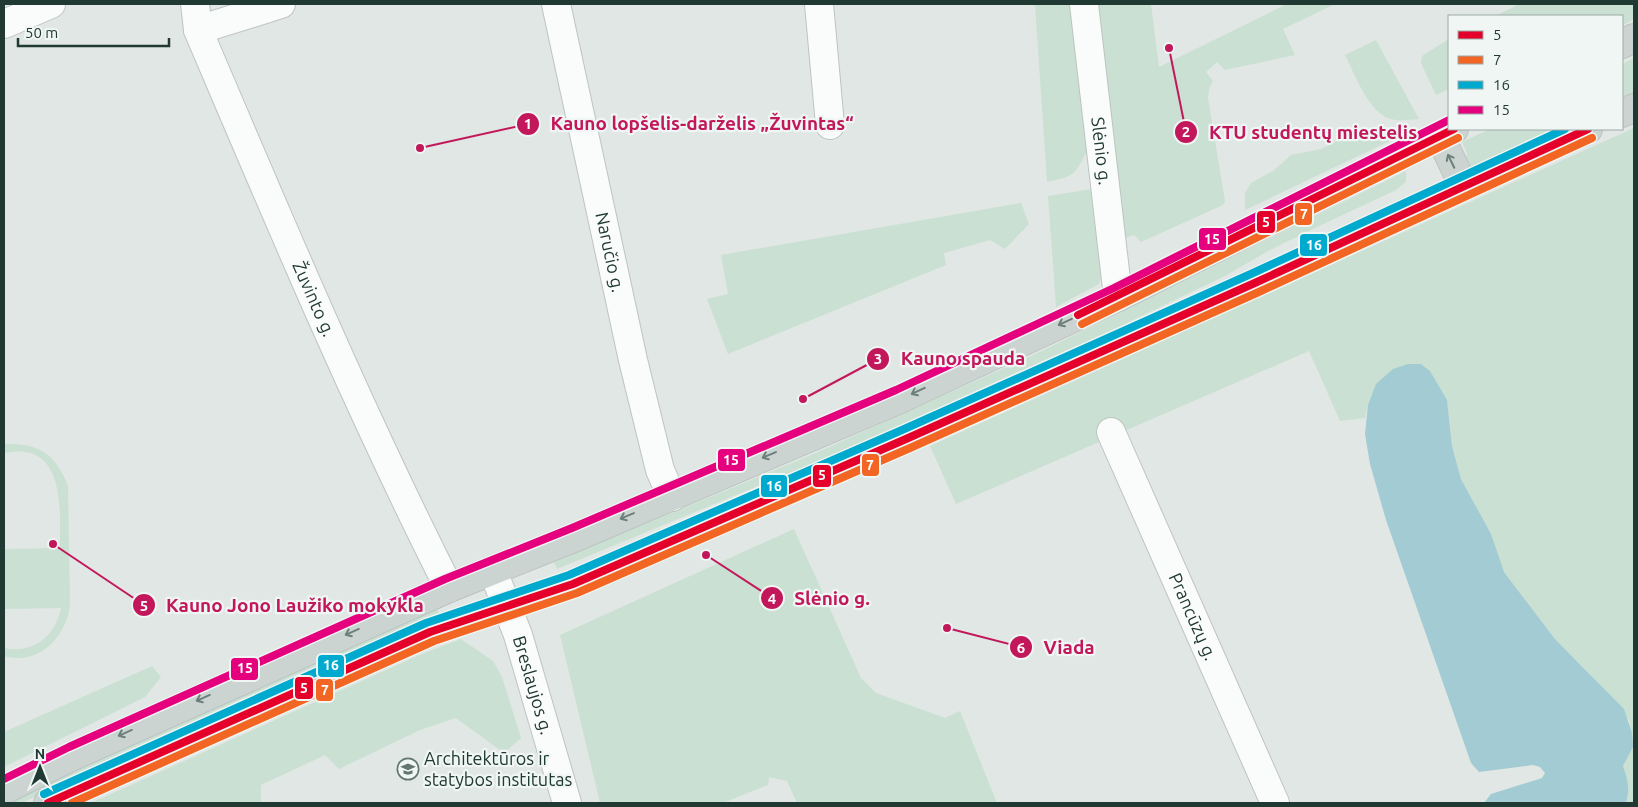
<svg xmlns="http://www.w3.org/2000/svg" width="1638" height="807" viewBox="0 0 1638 807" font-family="Ubuntu,sans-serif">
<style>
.green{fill:#cae0d2}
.water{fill:#a3cbd4}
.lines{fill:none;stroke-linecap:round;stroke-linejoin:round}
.minor-casing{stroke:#bec4c1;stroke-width:30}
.major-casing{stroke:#bbc3c1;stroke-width:30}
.minor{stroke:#fafbfb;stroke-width:28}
.major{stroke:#ccd4d2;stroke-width:28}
.bus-1-casing{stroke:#eff6f3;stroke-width:11}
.bus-2-casing{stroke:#eff6f3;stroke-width:11}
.bus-3-casing{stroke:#eff6f3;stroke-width:11}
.bus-4-casing{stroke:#eff6f3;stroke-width:11}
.bus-1{stroke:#e4002b;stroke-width:8}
.bus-2{stroke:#f26522;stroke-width:8}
.bus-3{stroke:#00a9ce;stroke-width:8}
.bus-4{stroke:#e5007d;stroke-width:8}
.oneway{stroke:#6d7f7b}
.labels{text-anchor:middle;stroke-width:4.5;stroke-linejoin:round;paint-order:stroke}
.street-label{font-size:18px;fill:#203933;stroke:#eff6f3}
.poi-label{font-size:18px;fill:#203933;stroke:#eff6f3;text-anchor:start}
.leader{fill:none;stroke:#c2185b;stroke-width:2}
.callout-dot{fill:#c2185b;stroke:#eff6f3;stroke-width:2}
.mark-label{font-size:15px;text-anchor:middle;font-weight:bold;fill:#fff}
.callout-label{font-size:19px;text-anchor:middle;font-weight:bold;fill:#c2185b;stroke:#eff6f3;stroke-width:4.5;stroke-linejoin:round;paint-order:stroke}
.line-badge{stroke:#eff6f3;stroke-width:2}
.badge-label{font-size:14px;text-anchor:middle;font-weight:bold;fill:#fff}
</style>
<rect width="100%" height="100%" fill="#e1e7e4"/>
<!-- green -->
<path class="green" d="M1035,4h37l15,147c-13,25 -13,25 -40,31z
M1096,4h55l8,63 128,-63h48l-52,25 12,26 -70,15 -8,-8 -11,10 7,9 -4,8 -1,9 17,103 -2,4 -82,37 -7,-7 -9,3z
M1520,4h114v15l-12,7v-10h-127z
M1449,39v50l-13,6 -15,-32 1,-7z
M1376,40l43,79c-7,0 -16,2 -23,1 -25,-1 -41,-45 -51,-65z
M1634,58v36l-12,5v-35z
M1634,128v675h-8c4,-13 2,-23 -3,-37l10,-19 -4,-27 -42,-49 -32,-32 -51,-67 -29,-68 -14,-25 -9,-33 -5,-46 -79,5 -3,13 -25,3 -31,-70 -353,153 -26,-58z
M1362,129l32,10 -149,71v-17l6,-10 22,-12 18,-16 30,-6z
M1490,129h68l-92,40 1,-16 -5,-11z
M1406,171v11l-10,8 -79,37 -49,24 -41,24 -121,58 -283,126 -266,110 -3,-7 264,-110 226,-102z
M1092,189l11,81 -4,14 -43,23 -8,-111z
M1021,203l8,21 -24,25 -15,-9 -46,13 2,12 -218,89 -21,-55 21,-5 -7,-39z
M5,444c34,-1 51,10 63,42l2,120c-5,32 -31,60 -66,50v-8c29,6 51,-11 57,-40l-57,1v-60l56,-1c0,-39 6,-108 -56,-95z
M794,529l67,149 15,15 69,25 15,-7 37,92h-200l-10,-22 -18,-4 -1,8 -45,18h-123l-40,-168z
M435,608l4,4 -3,4 -356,158 -58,29h-17l63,-32z
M461,639l32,22 9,16 19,61 -17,15 -48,-35 -36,12 -81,39 -14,-14 -64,30v18h-170l333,-150z
M152,666l9,11 -16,20 -141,70v-35z"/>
<!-- water -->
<path class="water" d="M1408,364h13l9,7 17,29 5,46 9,33 30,55 13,38 51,67 69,70 8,24 1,14 -10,19c5,14 7,23 3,37h-142l7,-9 51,-16 3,-5 -5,-6 -7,-2 -54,7 -8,-9 -85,-243 -16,-56 -5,-30 3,-29 8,-21 17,-15z"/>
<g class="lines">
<!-- minor casing -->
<g class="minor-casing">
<g id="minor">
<path id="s1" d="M195,4l3,26c80,188 159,376 251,558"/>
<path id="s2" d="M556,4l77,356 27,110 12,27"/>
<path d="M819,4l11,121"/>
<path id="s3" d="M1084,4l34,293"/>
<path d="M4,24l47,-20"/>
<path d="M198,30l83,-26"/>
<path id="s4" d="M1111,432l164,371"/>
<path id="s5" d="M493,571l25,64 49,168"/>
</g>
</g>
<!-- major casing -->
<g class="major-casing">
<path id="major" d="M1622,44l12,-6
M1622,113l12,-5
M1440,136l23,49
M4,790l69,-34 376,-168 127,-51 324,-138 218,-102 336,-168
M48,803l382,-171 143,-48 333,-145 351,-157 331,-153"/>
</g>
<!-- minor -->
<use href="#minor" class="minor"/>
<!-- major -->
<use href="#major" class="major"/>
<!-- bus-1 casing -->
<g class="bus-1-casing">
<path id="bus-1" d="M1078,315l376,-186
M48,803l382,-171 143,-48 333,-145 351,-157 331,-153"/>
</g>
<!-- bus-2 casing -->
<g class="bus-2-casing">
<path id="bus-2" d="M1082,324l376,-186
M72,803l362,-162 143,-48 333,-145 351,-157 331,-153"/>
</g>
<!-- bus-3 casing -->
<g class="bus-3-casing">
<path id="bus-3" d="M44,794l382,-171 143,-48 333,-145 351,-157 312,-144"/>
</g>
<!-- bus-4 casing -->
<g class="bus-4-casing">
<path id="bus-4" d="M4,779l65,-32 376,-168 127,-51 324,-138 218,-102 335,-168"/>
</g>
<!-- bus-1 -->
<use href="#bus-1" class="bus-1"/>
<!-- bus-2 -->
<use href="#bus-2" class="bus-2"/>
<!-- bus-3 -->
<use href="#bus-3" class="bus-3"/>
<!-- bus-4 -->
<use href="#bus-4" class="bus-4"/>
</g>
<!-- one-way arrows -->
<defs><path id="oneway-shaft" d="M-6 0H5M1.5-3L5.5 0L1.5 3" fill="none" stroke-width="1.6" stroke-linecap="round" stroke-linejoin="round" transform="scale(1.25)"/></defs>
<g class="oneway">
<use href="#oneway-shaft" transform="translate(1451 161) rotate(-116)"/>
<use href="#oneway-shaft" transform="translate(1065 322) rotate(155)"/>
<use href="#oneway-shaft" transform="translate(918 391) rotate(155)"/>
<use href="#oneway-shaft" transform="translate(769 455) rotate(157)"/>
<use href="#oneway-shaft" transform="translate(627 516) rotate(157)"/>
<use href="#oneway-shaft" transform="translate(352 632) rotate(156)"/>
<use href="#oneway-shaft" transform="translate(203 698) rotate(156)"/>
<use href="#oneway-shaft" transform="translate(125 733) rotate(156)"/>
</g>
<!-- icons -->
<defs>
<g id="university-ring" transform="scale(1.125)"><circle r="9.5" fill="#eff6f3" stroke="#647671" stroke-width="1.5"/><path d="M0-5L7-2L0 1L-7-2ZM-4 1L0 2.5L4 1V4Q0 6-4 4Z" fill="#647671"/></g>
</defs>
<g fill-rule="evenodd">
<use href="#university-ring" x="408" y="769"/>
</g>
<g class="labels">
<!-- street labels -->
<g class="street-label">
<text dy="6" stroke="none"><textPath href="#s3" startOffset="148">Slėnio g.</textPath></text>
<text dy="6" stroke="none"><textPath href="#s2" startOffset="254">Naručio g.</textPath></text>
<text dy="6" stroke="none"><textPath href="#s1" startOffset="319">Žuvinto g.</textPath></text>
<text dy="6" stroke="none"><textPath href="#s4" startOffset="202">Prancūzų g.</textPath></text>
<text dy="6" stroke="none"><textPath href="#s5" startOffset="121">Breslaujos g.</textPath></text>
</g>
<!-- poi labels -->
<g class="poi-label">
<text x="424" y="765">Architektūros ir<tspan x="424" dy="21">statybos institutas</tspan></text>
</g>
</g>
<!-- callouts -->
<path class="leader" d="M420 148L528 124M1169 48L1186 132M803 399L878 359M706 555L772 598M53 544L144 605M947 628L1021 647"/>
<g class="callout-dot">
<circle cx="420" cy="148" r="5"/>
<circle cx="1169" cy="48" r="5"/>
<circle cx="803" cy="399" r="5"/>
<circle cx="706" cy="555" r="5"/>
<circle cx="53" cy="544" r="5"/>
<circle cx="947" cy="628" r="5"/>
<circle cx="528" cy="124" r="12"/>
<circle cx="1186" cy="132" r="12"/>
<circle cx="878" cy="359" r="12"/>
<circle cx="772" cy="598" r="12"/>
<circle cx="144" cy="605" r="12"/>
<circle cx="1021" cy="647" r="12"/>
</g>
<g class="mark-label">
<text x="528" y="129">1</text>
<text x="1186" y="137">2</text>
<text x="878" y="364">3</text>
<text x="772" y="604">4</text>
<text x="144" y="611">5</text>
<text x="1021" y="653">6</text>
</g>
<g class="callout-label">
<text x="702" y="130">Kauno lopšelis-darželis „Žuvintas“</text>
<text x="1313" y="139">KTU studentų miestelis</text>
<text x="963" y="365">Kauno spauda</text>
<text x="832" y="605">Slėnio g.</text>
<text x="295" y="612">Kauno Jono Laužiko mokykla</text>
<text x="1069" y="654">Viada</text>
</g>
<g class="line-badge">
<rect x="1294" y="202" width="19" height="24" rx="5" fill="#f26522"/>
<rect x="1256" y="210" width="20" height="24" rx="5" fill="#e4002b"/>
<rect x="1198" y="227" width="29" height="24" rx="5" fill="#e5007d"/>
<rect x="1299" y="233" width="29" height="24" rx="5" fill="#00a9ce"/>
<rect x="717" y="448" width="29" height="24" rx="5" fill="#e5007d"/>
<rect x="861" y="453" width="19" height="24" rx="5" fill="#f26522"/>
<rect x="812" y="464" width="20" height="24" rx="5" fill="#e4002b"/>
<rect x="760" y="474" width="28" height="24" rx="5" fill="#00a9ce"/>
<rect x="317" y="654" width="28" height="24" rx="5" fill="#00a9ce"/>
<rect x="230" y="657" width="29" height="24" rx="5" fill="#e5007d"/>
<rect x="294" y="676" width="20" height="24" rx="5" fill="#e4002b"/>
<rect x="315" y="678" width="19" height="24" rx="5" fill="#f26522"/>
</g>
<g class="badge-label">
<text x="1304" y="219">7</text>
<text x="1266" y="227">5</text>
<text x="1212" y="244">15</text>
<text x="1314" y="250">16</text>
<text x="731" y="465">15</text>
<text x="870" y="470">7</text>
<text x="822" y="480">5</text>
<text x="774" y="491">16</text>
<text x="331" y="670">16</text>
<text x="245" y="673">15</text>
<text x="304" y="693">5</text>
<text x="325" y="695">7</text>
</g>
<!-- border -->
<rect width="1638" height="807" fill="none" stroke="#203933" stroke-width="10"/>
<!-- legend -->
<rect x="1448" y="15" width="175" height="115" fill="#eff6f3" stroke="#9caaa6"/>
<rect x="1458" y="31" width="25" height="8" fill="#e4002b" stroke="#9caaa6"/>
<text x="1493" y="40" font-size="15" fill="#203933">5</text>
<rect x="1458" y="56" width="25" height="8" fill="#f26522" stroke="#9caaa6"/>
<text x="1493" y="65" font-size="15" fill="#203933">7</text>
<rect x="1458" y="81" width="25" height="8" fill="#00a9ce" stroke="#9caaa6"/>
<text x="1493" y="90" font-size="15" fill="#203933">16</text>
<rect x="1458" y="106" width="25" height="8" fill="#e5007d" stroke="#9caaa6"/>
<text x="1493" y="115" font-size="15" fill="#203933">15</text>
<!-- north arrow -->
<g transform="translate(40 767)" stroke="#eff6f3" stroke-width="4" paint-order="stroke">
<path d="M0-4L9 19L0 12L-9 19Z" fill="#203933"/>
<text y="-8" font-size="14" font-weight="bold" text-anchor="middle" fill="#203933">N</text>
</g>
<!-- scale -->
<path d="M18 38v8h151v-8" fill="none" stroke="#203933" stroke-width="2.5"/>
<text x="25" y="38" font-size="15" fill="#203933" stroke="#eff6f3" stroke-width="4" paint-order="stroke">50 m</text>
</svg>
